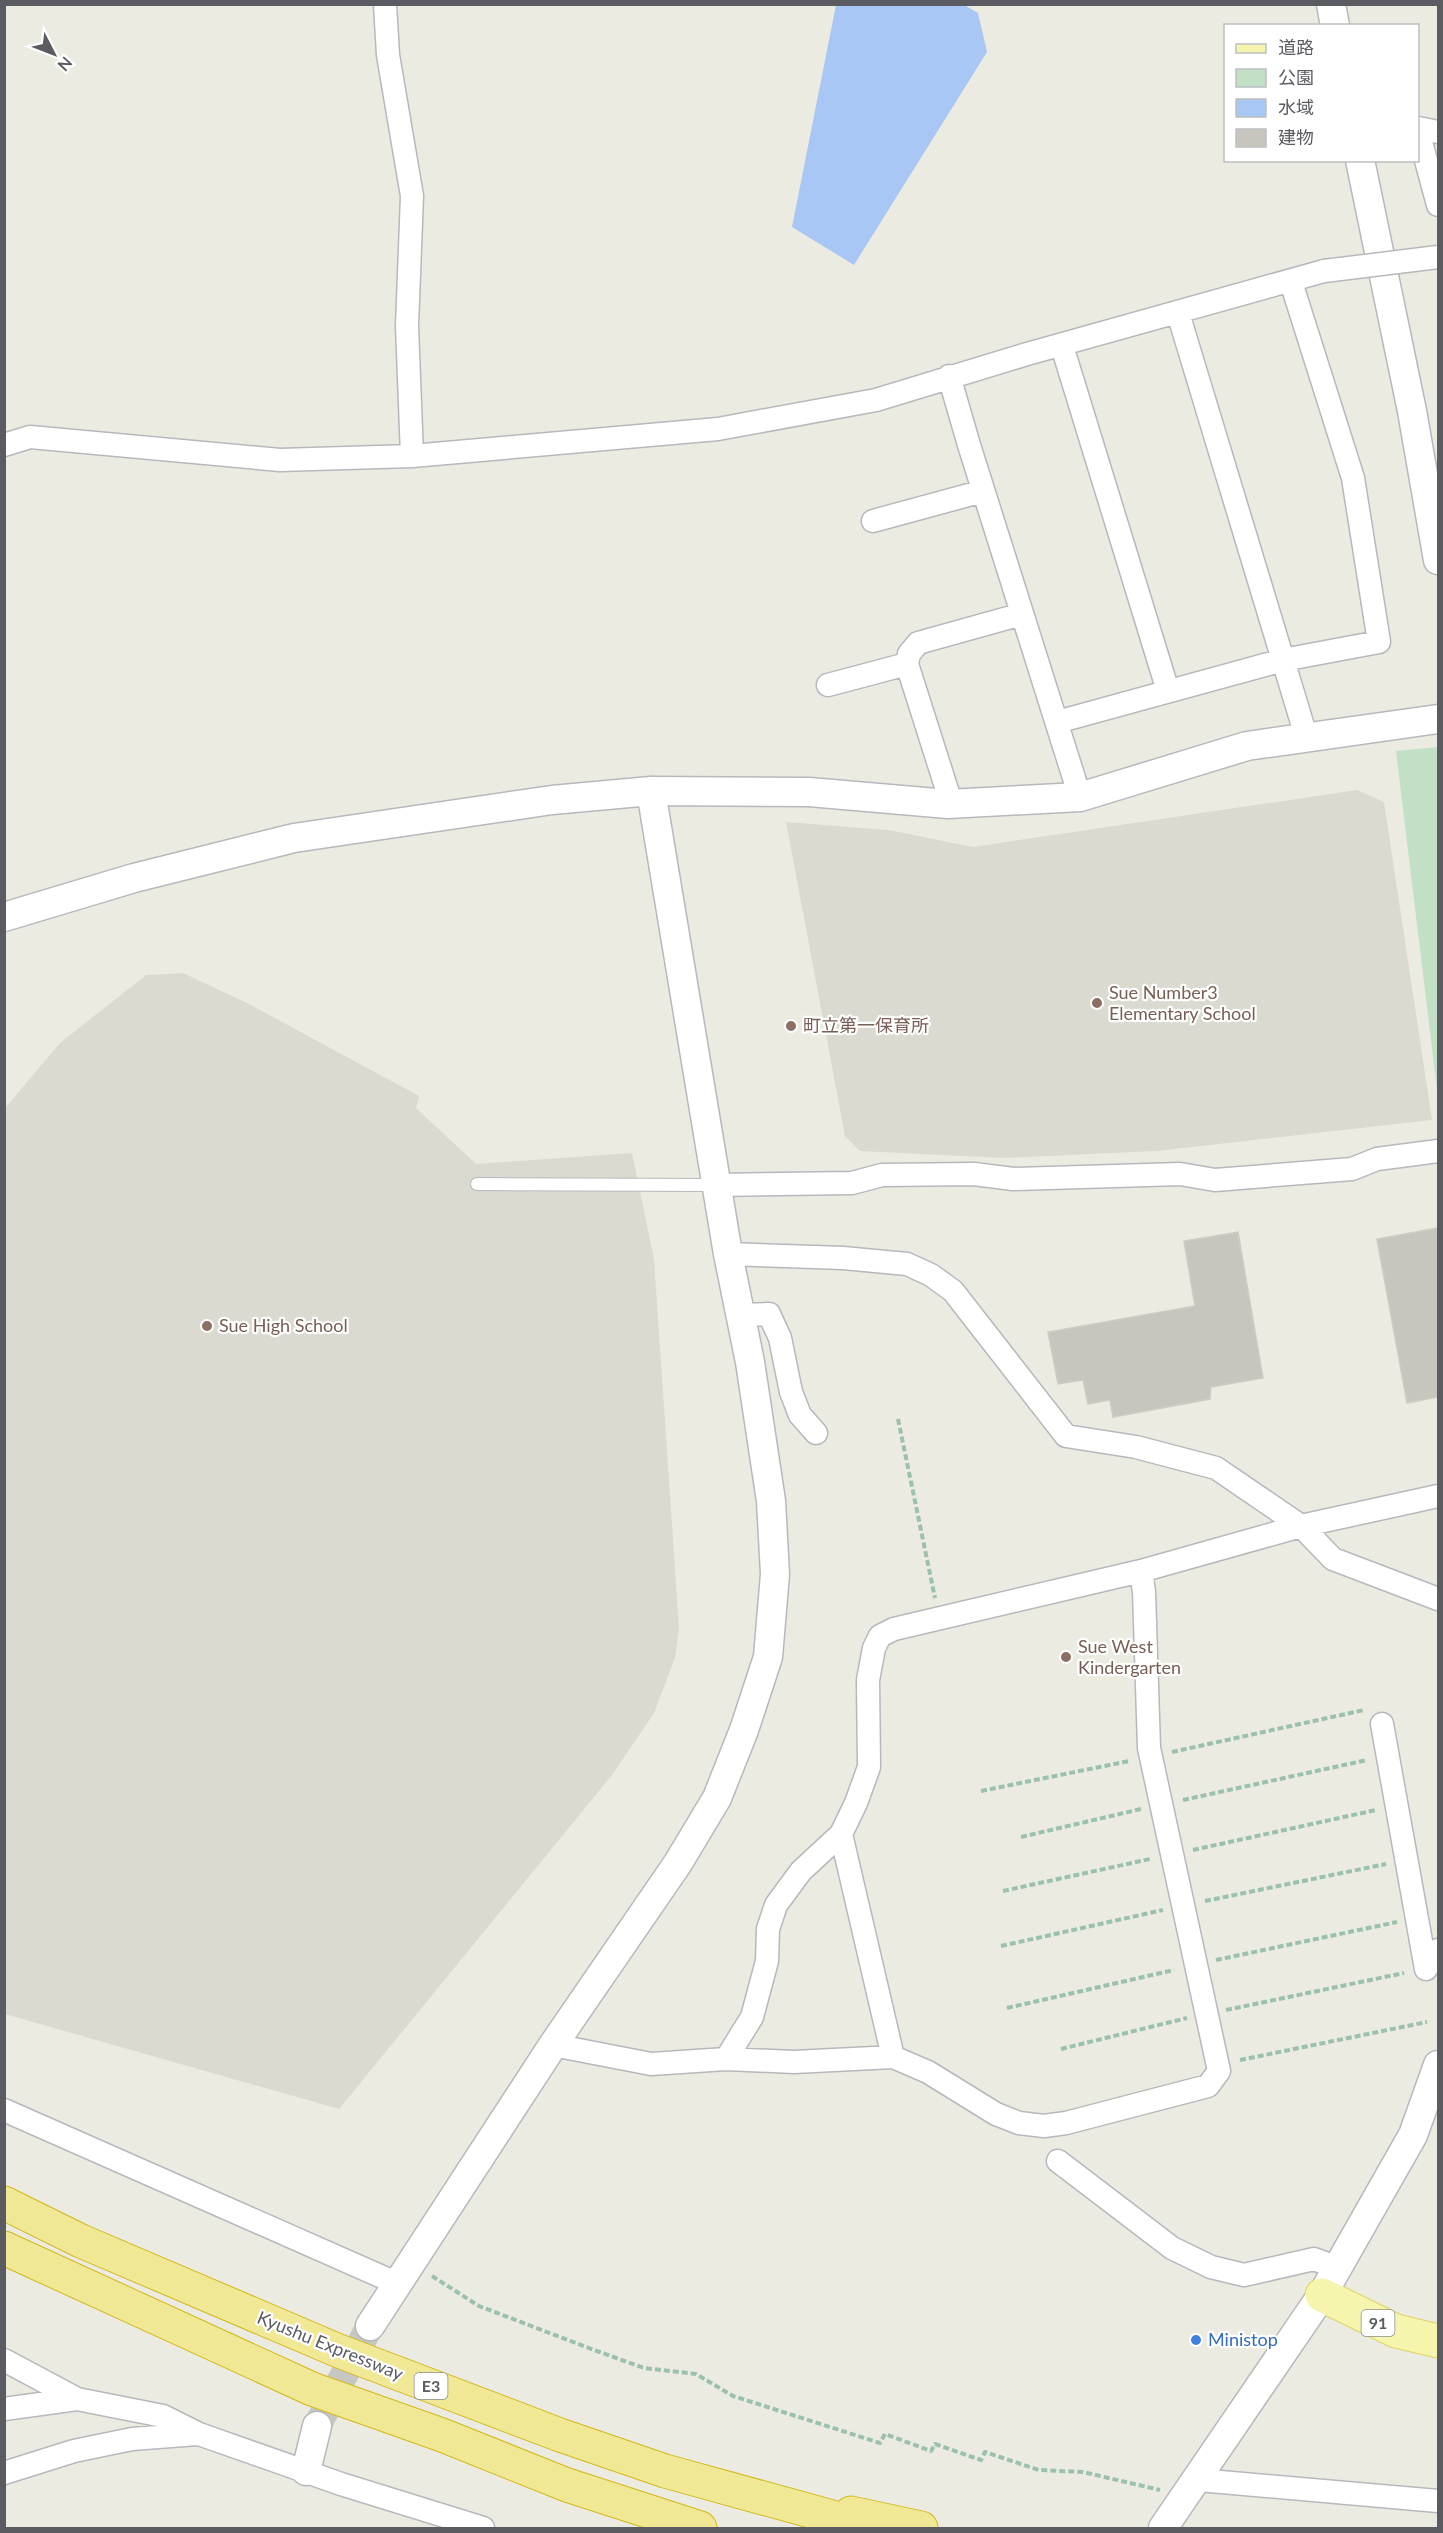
<svg xmlns="http://www.w3.org/2000/svg" width="1443" height="2533" viewBox="0 0 1443 2533" font-family="Lato,'Noto Sans JP',sans-serif">
<style>
.education{fill:#dbdad0}
.green{fill:#c1e0c6}
.water{fill:#a9c7f4}
.building{fill:#c7c5be;stroke:#cfcdc1;stroke-width:1.5}
.lines{fill:none;stroke-linecap:round;stroke-linejoin:round}
.tertiary-tunnel{stroke:#c7c7c2;stroke-width:28;stroke-dasharray:28 14;stroke-linecap:butt}
.service-casing{stroke:#b7b8bd;stroke-width:14}
.minor-casing{stroke:#b7b8bd;stroke-width:25}
.tertiary-casing{stroke:#b7b8bd;stroke-width:31}
.primary-casing{stroke:#e0d266;stroke-width:35}
.motorway-casing{stroke:#d3b81a;stroke-width:35}
.path{stroke:#9bc0ac;stroke-width:4;stroke-dasharray:6 3;stroke-linecap:butt}
.service{stroke:#fff;stroke-width:12}
.minor{stroke:#fff;stroke-width:22}
.tertiary{stroke:#fff;stroke-width:28}
.primary{stroke:#f5f5ad;stroke-width:33}
.motorway{stroke:#f0e894;stroke-width:33}
.minor-bridge-casing{stroke:#b7b8bd;stroke-width:25;stroke-linecap:butt}
.minor-bridge{stroke:#fff;stroke-width:22}
.education-dot{fill:#8d6e63;stroke:#fff;stroke-width:2}
.shop-dot{fill:#3f7fe0;stroke:#fff;stroke-width:2}
.labels{text-anchor:middle;stroke-width:4.5;stroke-linejoin:round;paint-order:stroke}
.shield{fill:#fff;stroke:#8c8d90;stroke-width:1.5}
.shield-label{font-size:16px;font-weight:bold;fill:#5a5c61}
.education-label{font-size:18px;fill:#785e54;stroke:#fff;text-anchor:start}
.shop-label{font-size:18px;fill:#366cbe;stroke:#fff;text-anchor:start}
.street-label{font-size:18px;fill:#5a5c61;stroke:#fff}
</style>
<rect width="100%" height="100%" fill="#ebebe2"/>
<!-- education -->
<path class="education" d="M1357,790l27,12 48,318 -276,31 -152,7 -144,-7 -15,-15 -59,-314 103,8 84,17z
M183,973l64,30 172,93 -3,12 60,56 156,-11 22,106 25,370 -4,29 -21,55 -42,62 -273,334 -334,-95v-906l55,-65 86,-68z"/>
<!-- green -->
<path class="green" d="M1438,747v351l-42,-347z"/>
<!-- water -->
<path class="water" d="M836,5h128l14,8 9,39 -133,213 -62,-38z"/>
<!-- building -->
<path class="building" d="M1438,1228v169l-31,6 -30,-164z
M1238,1232l25,146 -52,9 -1,12 -97,18 -3,-17 -22,4 -5,-24 -25,4 -10,-52 147,-26 -11,-65z"/>
<g class="lines">
<!-- tertiary-tunnel -->
<path class="tertiary-tunnel" d="M317,2426l53,-100"/>
<!-- service casing -->
<g class="service-casing">
<path id="service" d="M477,1184l240,1"/>
</g>
<!-- minor casing -->
<g class="minor-casing">
<path id="minor" d="M385,4l3,51 24,141 -5,130 5,130
M1418,128l20,4
M1418,131l20,74
M1178,313l128,423
M1062,346l106,345
M949,376l20,69 111,352
M4,445l26,-8 250,23 132,-4 306,-27 158,-29 151,-46 297,-83
M873,521l110,-30
M828,685l79,-21
M1057,722l226,-62 96,-18 -26,-164 -62,-196
M948,804v-11l-41,-129 2,-10 9,-11 104,-29
M717,1185l135,-2 30,-8 92,-1 39,5 167,-5 35,6 137,-11 25,-10 61,-8
M728,1254l115,4 64,6 24,11 22,16 113,145 70,11 80,21 85,58 32,33 105,40
M741,1315l28,-1 11,24 11,54 9,23 16,18
M1382,1724l44,245 12,-19
M841,1834l52,223
M553,2045l98,19 75,-5 68,3 99,-5 35,15 68,42 23,9 25,3 22,-3 142,-37 11,-15 -70,-323 -5,-156 -3,-21
M726,2059l26,-42 15,-56 1,-32 8,-24 25,-34 40,-37 15,-31 13,-36 -1,-87 6,-32 6,-12 14,-7 247,-58 160,-45 137,-30
M4,2110l392,173
M1058,2161l114,87 39,19 33,8 70,-16 24,9
M4,2360l73,39 86,17 36,18 142,50 142,44
M4,2409l73,-10
M4,2473l70,-22 58,-12 65,-5
M1198,2480l240,21"/>
</g>
<!-- tertiary casing -->
<g class="tertiary-casing">
<path id="tertiary" d="M1331,4l4,22
M1360,160l52,251 26,149
M4,917l130,-39 160,-40 258,-38 99,-9 158,1 139,12 132,-7 167,-51 191,-27
M370,2326l183,-281 125,-182 39,-65 27,-68 24,-73 7,-83 -4,-73 -21,-139 -22,-108 -77,-463
M306,2471l11,-45
M1163,2528l159,-233 91,-160 25,-70"/>
</g>
<!-- primary casing -->
<g class="primary-casing">
<path id="primary" d="M1322,2295l74,36 42,10"/>
</g>
<!-- motorway casing -->
<g class="motorway-casing">
<path id="motorway" d="M4,2203l77,38 258,110 221,84 105,36 207,57
M4,2248l308,141 130,46 125,50 133,43
M851,2513l70,15"/>
</g>
<!-- path -->
<path class="path" d="M898,1419l37,179
M1172,1752l192,-42
M981,1791l148,-30
M1183,1800l184,-40
M1021,1837l120,-28
M1193,1850l183,-40
M1003,1891l147,-32
M1205,1901l181,-37
M1001,1946l162,-36
M1216,1960l181,-38
M1007,2008l167,-38
M1226,2010l178,-37
M1061,2049l126,-31
M1240,2060l187,-38
M432,2276l47,30 115,44 50,18 52,6 37,22 147,47 5,-9 46,17 4,-7 46,16 4,-8 54,18 44,2 77,18"/>
<!-- service -->
<use href="#service" class="service"/>
<!-- minor -->
<use href="#minor" class="minor"/>
<!-- tertiary -->
<use href="#tertiary" class="tertiary"/>
<!-- primary -->
<use href="#primary" class="primary"/>
<!-- motorway -->
<use href="#motorway" class="motorway"/>
<!-- minor-bridge casing -->
<g class="minor-bridge-casing">
<path id="minor-bridge" d="M1324,271l114,-14"/>
</g>
<!-- minor-bridge -->
<use href="#minor-bridge" class="minor-bridge"/>
</g>
<!-- markers -->
<g class="education-dot">
<circle cx="1097" cy="1003" r="6"/>
<circle cx="791" cy="1026" r="6"/>
<circle cx="207" cy="1326" r="6"/>
<circle cx="1066" cy="1657" r="6"/>
</g>
<circle class="shop-dot" cx="1196" cy="2340" r="6"/>
<g class="labels">
<!-- shield labels -->
<g class="shield">
<rect x="1361.5" y="2310" width="33" height="26" rx="4.5"/>
<rect x="414.5" y="2373" width="33" height="26" rx="4.5"/>
</g>
<g class="shield-label">
<text x="1378" y="2329">91</text>
<text x="431" y="2392">E3</text>
</g>
<!-- education labels -->
<g class="education-label">
<text x="1109" y="999">Sue Number3<tspan x="1109" dy="21">Elementary School</tspan></text>
<text x="803" y="1032">町立第一保育所</text>
<text x="219" y="1332">Sue High School</text>
<text x="1078" y="1653">Sue West<tspan x="1078" dy="21">Kindergarten</tspan></text>
</g>
<!-- shop labels -->
<g class="shop-label">
<text x="1208" y="2346">Ministop</text>
</g>
<!-- street labels -->
<g class="street-label">
<text transform="translate(330 2346) rotate(22)" y="6">Kyushu Expressway</text>
</g>
</g>
<!-- border -->
<rect width="1443" height="2533" fill="none" stroke="#5a5c61" stroke-width="12"/>
<!-- legend -->
<rect x="1224" y="24" width="195" height="138" fill="#ffffff" stroke="#bdbec0" stroke-width="1.5"/>
<rect x="1236" y="44" width="30" height="9" fill="#f5f5ad" stroke="#bdbec0" stroke-width="1.5"/>
<text x="1278" y="54" font-size="18" fill="#5a5c61">道路</text>
<rect x="1236" y="69" width="30" height="18" fill="#c1e0c6" stroke="#bdbec0" stroke-width="1.5"/>
<text x="1278" y="84" font-size="18" fill="#5a5c61">公園</text>
<rect x="1236" y="99" width="30" height="18" fill="#a9c7f4" stroke="#bdbec0" stroke-width="1.5"/>
<text x="1278" y="114" font-size="18" fill="#5a5c61">水域</text>
<rect x="1236" y="129" width="30" height="18" fill="#c7c5be" stroke="#bdbec0" stroke-width="1.5"/>
<text x="1278" y="144" font-size="18" fill="#5a5c61">建物</text>
<!-- north arrow -->
<g transform="translate(54 54) rotate(132)" stroke="#ffffff" stroke-width="4.5" paint-order="stroke">
<path d="M0-4.5L10 22L0 15L-10 22Z" fill="#5a5c61"/>
<text y="-9" font-size="16" font-weight="bold" text-anchor="middle" fill="#5a5c61">N</text>
</g>
</svg>
